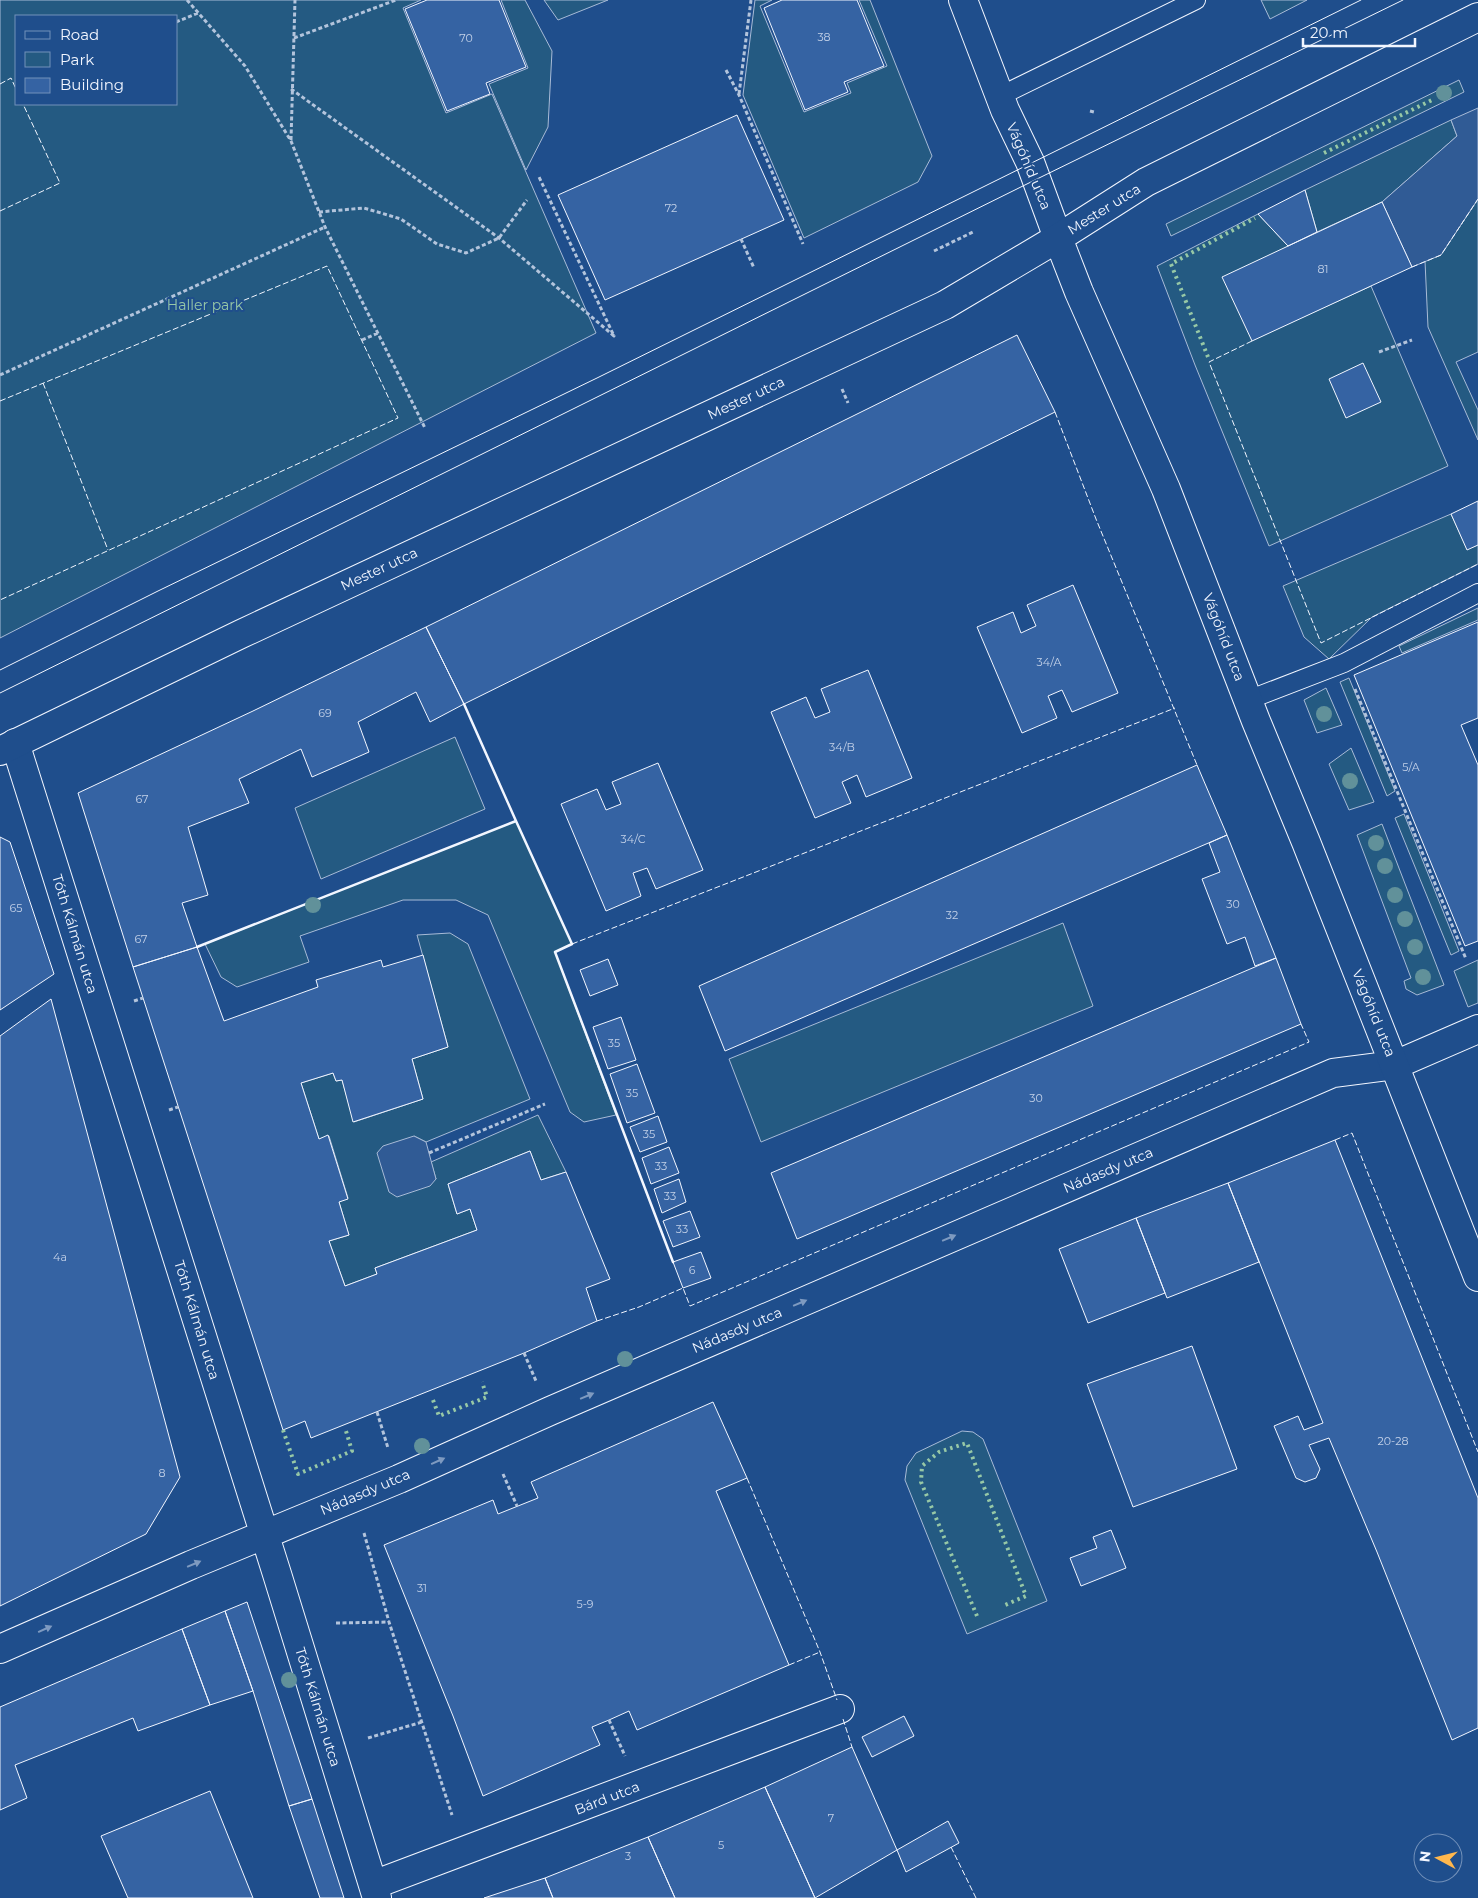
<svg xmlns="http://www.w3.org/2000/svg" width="1478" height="1898" viewBox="0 0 1478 1898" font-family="Montserrat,sans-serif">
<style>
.green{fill:#245a82;stroke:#a8bbd7;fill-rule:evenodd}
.parking{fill:#305b95;stroke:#a8bbd7}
.building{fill:#3563a3;stroke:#f2f6ff}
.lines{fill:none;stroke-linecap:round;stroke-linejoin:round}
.lane-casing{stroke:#f2f6ff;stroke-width:20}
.street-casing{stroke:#f2f6ff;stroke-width:30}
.secondary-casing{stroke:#f2f6ff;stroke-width:30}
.path{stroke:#b3c4dc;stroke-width:3;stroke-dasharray:4 2.5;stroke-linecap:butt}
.lane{stroke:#1f4e8c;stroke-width:18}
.street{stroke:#1f4e8c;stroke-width:28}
.secondary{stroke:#1f4e8c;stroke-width:28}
.tram{stroke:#f2f6ff;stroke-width:1}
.hedge{stroke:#97c8a6;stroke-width:4;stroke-dasharray:2.5 4;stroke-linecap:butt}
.fence{stroke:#f2f6ff;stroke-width:1;stroke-dasharray:6 2.5;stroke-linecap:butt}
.wall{stroke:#f2f6ff;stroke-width:2.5}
.tree{fill:#61919a}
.oneway{fill:#7e9ac0}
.labels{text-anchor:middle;stroke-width:4;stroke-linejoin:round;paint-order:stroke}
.number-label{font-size:11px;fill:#c3d1e8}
.street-label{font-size:14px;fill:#f2f6ff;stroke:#1f4e8c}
.park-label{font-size:14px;fill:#97c8a6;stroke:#1f4e8c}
</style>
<rect width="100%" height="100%" fill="#1f4e8c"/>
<!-- green -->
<path class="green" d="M0,0h421l-18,8 43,105 46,-19 104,239 -596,305zM16,16h160v88h-160z
M501,0h24l27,51 -4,76 -22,43 -37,-86 39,-16z
M544,0h64l-50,20z
M755,0h17l-12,6 44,106 47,-19 -4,-10 40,-17 -28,-66h11l62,156 -14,26 -114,56 -61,-143z
M1261,0h46l-37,19z
M1459,80l5,12 -293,144 -5,-12z
M1451,120l6,16 -75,66 -65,30 -12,-42z
M1478,199v153l-22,10 22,48v30l-50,-113 -3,-66 16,-6z
M1258,214l30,32 -36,94 119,-54 77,180 -179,80 -74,-181 -38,-99z
M1451,514l16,35 11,-4v19l-106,53 -43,42 -25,-22 -21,-51z
M1478,608v12l-76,33 -3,-7z
M1349,678l46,113 -8,5 -47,-114z
M1326,688l16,37 -25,8 -13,-33z
M455,737l30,72 -164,70 -26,-71z
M1351,748l23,54 -25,8 -20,-46z
M1404,814l55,137 -8,4 -56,-137z
M516,821l56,123 -17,8 61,163 -32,7 -14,-10 -82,-197 -32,-15h-53l-103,36 9,26 -72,25 -16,-10 -16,-33z
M1382,824l62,161 -27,10 -11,-6 -2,-8 7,-3 -54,-143z
M1063,923l30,83 -332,136 -32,-83z
M450,933l18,11 62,155 -104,43 -12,-6 22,43 -5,-17 107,-47 28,57 -25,8 -11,-29 -82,33 9,30 13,-5 7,21 -102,38 2,6 -32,12 -16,-45 20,-6 -10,-33 9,-4 -19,-62 -10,3 -18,-56 32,-10 3,8 6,-1 12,42 69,-23 -11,-40 36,-12 -31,-112z
M1478,960v43l-10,4 -14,-36z
M962,1431l11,1 10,7 64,162 -80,33 -62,-154 2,-14 9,-13z"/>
<!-- parking -->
<path class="parking" d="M1478,108v91l-37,56 -29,12 -30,-65 75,-66 -6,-16z
M414,1136l12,6 10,37 -6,7 -33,11 -8,-5 -12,-39 6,-7z"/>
<!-- building -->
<path class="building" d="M427,0h72l27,67 -40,16 4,11 -43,17 -42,-102z
M782,0h75l27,66 -40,16 4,10 -43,18 -41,-102z
M737,115l47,105 -179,80 -47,-105z
M1305,190l12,42 -29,14 -30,-32z
M1382,202l30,65 -160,74 -30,-64z
M1017,335l38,77 -591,292 -38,-77z
M1363,363l18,39 -35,16 -17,-39z
M1478,501v44l-11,5 -16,-36z
M1073,585l45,108 -46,19 -10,-22 -14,6 9,22 -35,15 -45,-106 36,-15 8,21 15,-7 -9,-21z
M1478,622v96l-17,7 17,40v176l-13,5 -111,-271z
M426,627l38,77 -34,18 -14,-30 -58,30 11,30 -57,25 -11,-28 -62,30 10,24 -61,24 20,68 -26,8 15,44 -64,20 -55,-174 175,-82z
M868,670l44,108 -46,19 -9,-22 -15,7 9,21 -36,15 -44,-106 35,-15 9,21 15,-6 -9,-23z
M658,763l45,107 -47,19 -9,-21 -14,5 8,23 -35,15 -45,-107 36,-15 9,21 15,-6 -9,-22z
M1197,765l30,70 -502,216 -26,-65z
M1227,835l49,123 -21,8 -10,-29 -18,7 -25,-65 18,-7 -11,-29z
M0,837l10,5 44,132 -54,36z
M197,947l27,74 94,-34 -2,-7 65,-20 2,7 40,-12 25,92 -36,12 11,40 -70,23 -11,-42 -6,1 -3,-8 -32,10 18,56 9,-4 20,64 -9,3 10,33 -20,6 16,45 32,-12 -2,-6 102,-38 -7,-21 -13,5 -9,-30 82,-33 11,29 25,-8 44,107 -24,9 11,33 -73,32 -213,85 -6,-17 -22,9 -150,-463z
M1276,958l25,66 -504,215 -26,-66z
M608,959l10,26 -28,11 -10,-26z
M51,999l129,478 -34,57 -146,72v-570z
M621,1017l15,43 -28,9 -15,-42z
M637,1064l18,49 -28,10 -17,-49z
M658,1116l9,26 -27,10 -10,-25z
M1335,1140l143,358v230l-26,12 -75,-188 -48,-114 -20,7 11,24 -4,9 -11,4 -9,-4 -22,-52 24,-10 6,14 19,-7 -95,-240z
M669,1147l10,26 -28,11 -9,-26z
M679,1179l7,23 -24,11 -8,-24z
M1228,1183l31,79 -92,36 -31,-80z
M690,1211l10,26 -27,10 -10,-26z
M1136,1218l29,75 -77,30 -29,-74z
M701,1252l10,26 -28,10 -10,-26z
M1192,1346l45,123 -104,38 -46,-123z
M713,1402l34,76 -31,13 73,174 -152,65 -8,-19 -20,9 -17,7 8,18 -117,51 -30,-80 -69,-171 109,-45 5,14 40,-16 -7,-16z
M1111,1530l15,38 -45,18 -11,-28 27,-10 -4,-11z
M247,1602l65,197 -23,7 -36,-115 -28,-80z
M225,1611l28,80 -43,14 -28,-76z
M182,1629l28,76 -72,26 -5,-13 -118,47 12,33 -27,12v-103z
M904,1716l10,20 -42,21 -10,-20z
M852,1747l45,103 -82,48 -50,-111z
M765,1787l50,111h-140l-27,-61z
M210,1791l43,107h-125l-27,-62z
M312,1799l32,99h-24l-31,-92z
M948,1821l11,22 -53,29 -9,-22z
M648,1837l27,61h-122l-8,-20z
M545,1878l8,20h-69z"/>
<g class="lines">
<!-- lane casing -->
<g class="lane-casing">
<path id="lane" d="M1000,96l196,-96
M1248,700l96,-37 134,-70"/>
</g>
<!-- street casing -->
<g class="street-casing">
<path id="street" d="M963,0l42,110 25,52 28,76
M15,743l262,831 100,324
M0,1649l191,-84 208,-86 151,-68 783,-338 62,-8 83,-36
M373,1885l467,-176"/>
</g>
<!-- secondary casing -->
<g class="secondary-casing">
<path id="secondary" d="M1058,238l21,54 87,197 90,232 50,121 172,435
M0,751l241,-117 704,-329 113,-67 88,-56 332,-165"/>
</g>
<!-- path -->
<path class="path" d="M187,0l58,66 46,75 34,86 100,201
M176,22l22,-9
M294,38l102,-38
M726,70l13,25 64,149
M291,89l208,149 115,98 -75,-159
M739,94l12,-94
M1090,111l4,1
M291,140l4,-140
M319,212l45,-4 37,11 36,25 29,9 33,-15 28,-38
M741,239l13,29
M934,251l39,-19
M362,340l16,-7
M1379,352l33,-12
M0,375l325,-148
M842,389l6,14
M1355,689l111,270
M134,1001l9,-3
M169,1110l9,-3
M429,1153l116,-49
M524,1353l12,28
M377,1412l11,36
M503,1474l14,32
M364,1533l25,89 63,193
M336,1623l53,-1
M609,1720l16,36
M368,1738l54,-16"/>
<!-- lane -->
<use href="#lane" class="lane"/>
<!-- street -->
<use href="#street" class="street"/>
<!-- secondary -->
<use href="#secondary" class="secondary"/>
<!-- tram -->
<path class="tram" d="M0,670l158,-79 439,-213 764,-378
M0,693l1037,-514 366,-179"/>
<!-- hedge -->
<path class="hedge" d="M1324,153l110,-54
M1208,357l-37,-93 84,-46
M433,1400l6,16 48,-19 -5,-15
M283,1430l15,44 54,-23 -6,-20
M977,1616l-56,-134 1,-16 17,-14 28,-9 59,153 -21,9"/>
<!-- fence -->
<path class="fence" d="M0,84l11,-6 5,11
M0,211l60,-28 -37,-79
M1412,267l29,-12 37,-56
M1252,341l-43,21 112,281 157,-79
M43,383l65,167
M0,401l327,-135 71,152 -398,182
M1055,412l41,107 101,246
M572,944l603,-236
M1335,1140l17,-7 126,319
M597,1321l42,-14 44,-19 7,18 619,-264 -8,-18
M747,1478l73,174 17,48
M789,1665l31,-13
M843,1719l9,28
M951,1847l25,51"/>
<!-- wall -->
<path class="wall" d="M516,821l56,123 -17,8 118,310
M197,947l319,-126 -52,-117"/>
</g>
<!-- trees -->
<g class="tree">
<circle cx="1444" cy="93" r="8"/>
<circle cx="1324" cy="714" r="8"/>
<circle cx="1350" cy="781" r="8"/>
<circle cx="1376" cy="843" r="8"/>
<circle cx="1385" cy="866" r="8"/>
<circle cx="1395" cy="895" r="8"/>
<circle cx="313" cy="905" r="8"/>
<circle cx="1405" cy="919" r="8"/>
<circle cx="1415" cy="947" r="8"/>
<circle cx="1423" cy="977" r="8"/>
<circle cx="625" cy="1359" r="8"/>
<circle cx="422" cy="1446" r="8"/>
<circle cx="289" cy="1680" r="8"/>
</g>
<!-- one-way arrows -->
<defs><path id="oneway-solid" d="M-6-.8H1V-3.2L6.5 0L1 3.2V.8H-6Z" transform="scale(1.25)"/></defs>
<g class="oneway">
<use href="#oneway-solid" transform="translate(949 1238) rotate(-23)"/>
<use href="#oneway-solid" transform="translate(800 1303) rotate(-23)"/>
<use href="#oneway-solid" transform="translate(587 1396) rotate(-23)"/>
<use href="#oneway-solid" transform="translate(438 1461) rotate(-24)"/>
<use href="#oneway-solid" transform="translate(194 1564) rotate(-23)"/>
<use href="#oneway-solid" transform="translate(45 1629) rotate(-24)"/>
</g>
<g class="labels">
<!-- number labels -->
<g class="number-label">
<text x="824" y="41">38</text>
<text x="466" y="42">70</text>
<text x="671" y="212">72</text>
<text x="1323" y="273">81</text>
<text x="1049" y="666">34/A</text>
<text x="325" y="717">69</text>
<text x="842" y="751">34/B</text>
<text x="1411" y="771">5/A</text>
<text x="142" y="803">67</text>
<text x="633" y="843">34/C</text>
<text x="1233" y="908">30</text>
<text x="16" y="912">65</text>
<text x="952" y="919">32</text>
<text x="141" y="943">67</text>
<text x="614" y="1047">35</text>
<text x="632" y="1097">35</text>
<text x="1036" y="1102">30</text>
<text x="649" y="1138">35</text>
<text x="661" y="1170">33</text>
<text x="670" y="1200">33</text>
<text x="682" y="1233">33</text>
<text x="60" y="1261">4a</text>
<text x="692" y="1274">6</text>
<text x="1393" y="1445">20-28</text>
<text x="162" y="1477">8</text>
<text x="422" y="1592">31</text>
<text x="585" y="1608">5-9</text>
<text x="831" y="1822">7</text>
<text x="721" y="1849">5</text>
<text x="628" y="1860">3</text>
</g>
<!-- street labels -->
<g class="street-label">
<text transform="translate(1029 166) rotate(67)" y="5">Vágóhíd utca</text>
<text transform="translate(1104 209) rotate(-32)" y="5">Mester utca</text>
<text transform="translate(746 398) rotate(-25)" y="5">Mester utca</text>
<text transform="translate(379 569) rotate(-25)" y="5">Mester utca</text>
<text transform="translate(1224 637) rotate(69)" y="5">Vágóhíd utca</text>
<text transform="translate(75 934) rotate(73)" y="5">Tóth Kálmán utca</text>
<text transform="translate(1374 1013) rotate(68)" y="5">Vágóhíd utca</text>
<text transform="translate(1108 1170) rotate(-23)" y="5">Nádasdy utca</text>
<text transform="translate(197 1320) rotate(73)" y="5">Tóth Kálmán utca</text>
<text transform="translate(737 1330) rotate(-23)" y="5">Nádasdy utca</text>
<text transform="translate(365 1492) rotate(-23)" y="5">Nádasdy utca</text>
<text transform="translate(318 1707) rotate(73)" y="5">Tóth Kálmán utca</text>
<text transform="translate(607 1798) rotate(-21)" y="5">Bárd utca</text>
</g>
<!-- park labels -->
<g class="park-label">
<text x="205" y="310">Haller park</text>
</g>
</g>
<!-- legend -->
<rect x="15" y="15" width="162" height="90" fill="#1f4e8c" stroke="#7391ba"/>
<rect x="25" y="31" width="25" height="8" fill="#1f4e8c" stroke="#7391ba"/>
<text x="60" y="40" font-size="15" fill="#f2f6ff">Road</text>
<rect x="25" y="52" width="25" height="15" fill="#245a82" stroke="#7391ba"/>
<text x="60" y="65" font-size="15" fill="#f2f6ff">Park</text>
<rect x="25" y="78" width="25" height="15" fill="#3563a3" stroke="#7391ba"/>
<text x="60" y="90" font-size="15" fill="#f2f6ff">Building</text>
<!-- north arrow -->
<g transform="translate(1438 1858) rotate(277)"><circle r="24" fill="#1f4e8c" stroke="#7391ba"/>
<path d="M0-4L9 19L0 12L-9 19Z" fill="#ffb74d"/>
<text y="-8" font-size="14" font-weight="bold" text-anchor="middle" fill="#f2f6ff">N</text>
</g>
<!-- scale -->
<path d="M1303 38v8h112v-8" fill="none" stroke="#f2f6ff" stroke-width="2.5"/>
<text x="1310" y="38" font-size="15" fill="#f2f6ff" stroke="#1f4e8c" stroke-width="4" paint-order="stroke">20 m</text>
</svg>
